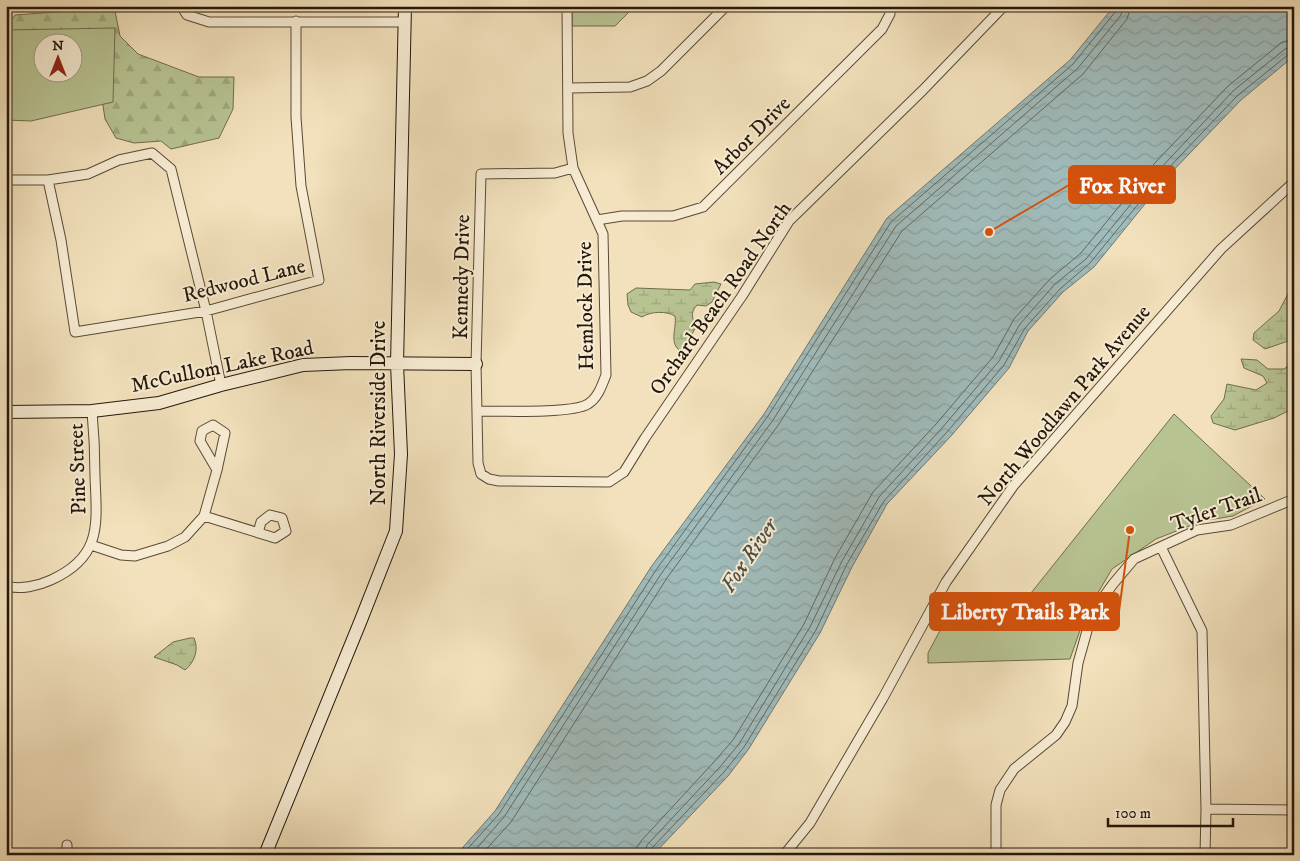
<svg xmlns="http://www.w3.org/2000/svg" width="1300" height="861" viewBox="0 0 1300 861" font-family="'IM FELL DW Pica',serif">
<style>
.forest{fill:url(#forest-firs);stroke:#6e6d4e}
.wetland{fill:url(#wetland-marsh);stroke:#6e6d4e}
.park{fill:#b8c392;stroke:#6e6d4e;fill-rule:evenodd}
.water{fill:url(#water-waves);stroke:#6f7974}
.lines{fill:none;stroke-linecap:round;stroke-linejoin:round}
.shore{stroke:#626962;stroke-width:1}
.street-casing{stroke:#584a36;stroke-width:11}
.secondary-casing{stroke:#25170a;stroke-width:14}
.street{stroke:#f7ecd3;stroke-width:9}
.secondary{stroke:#f7ecd3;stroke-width:12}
.labels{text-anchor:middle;stroke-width:4;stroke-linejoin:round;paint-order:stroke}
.street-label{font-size:21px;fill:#25170a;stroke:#f7ecd3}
.water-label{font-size:22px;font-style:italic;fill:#505048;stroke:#f7ecd3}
.leader{fill:none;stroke:#d4520c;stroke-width:2}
.callout-dot{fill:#d4520c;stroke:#f7ecd3;stroke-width:2}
.callout{fill:#d4520c;stroke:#d4520c;stroke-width:2}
.callout-label{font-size:22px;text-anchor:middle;font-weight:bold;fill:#fff}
</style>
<defs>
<pattern id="forest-firs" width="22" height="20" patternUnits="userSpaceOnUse" patternTransform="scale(1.25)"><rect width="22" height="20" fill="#b8c392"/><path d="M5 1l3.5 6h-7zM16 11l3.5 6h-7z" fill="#9ea77d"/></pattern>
<pattern id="wetland-marsh" width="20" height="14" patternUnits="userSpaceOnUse" patternTransform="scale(1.25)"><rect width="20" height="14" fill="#b8c392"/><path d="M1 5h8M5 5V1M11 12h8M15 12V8" fill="none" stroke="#9ea77d"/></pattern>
<pattern id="water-waves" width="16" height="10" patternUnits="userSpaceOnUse" patternTransform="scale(1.25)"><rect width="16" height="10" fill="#a0bbbb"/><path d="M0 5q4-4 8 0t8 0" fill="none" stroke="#8aa09f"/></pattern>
</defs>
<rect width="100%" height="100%" fill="#f2e1bc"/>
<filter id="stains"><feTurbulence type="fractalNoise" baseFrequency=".004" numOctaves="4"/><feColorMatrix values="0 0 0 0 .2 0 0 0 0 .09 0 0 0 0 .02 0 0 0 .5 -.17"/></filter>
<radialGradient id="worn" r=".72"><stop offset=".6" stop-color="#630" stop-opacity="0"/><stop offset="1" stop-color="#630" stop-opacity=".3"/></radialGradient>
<!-- forest -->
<path class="forest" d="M97,6h17l6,30 18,18 61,23h35l-1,32 -14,29 -48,11 -10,-8 -27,2 -18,-5 -11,-19 -3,-20 -2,-66 -84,2 -9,-8 8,-12 81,-6z"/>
<!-- wetland -->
<path class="wetland" d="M714,282l7,2 -9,18 -6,4 -9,-1c-8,9 -4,13 -1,22l-13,23h-4c-10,-9 -2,-22 -4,-34 -8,-5 -24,-5 -33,1l-11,-5 -3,-7 -1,-11 9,-6 54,2 5,-6z
M1294,290v49l-29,10 -12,-9 1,-7 25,-22 10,-19z
M1241,359l16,1 11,9h16l10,-7v46l-20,10 -39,12 -22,-7 -2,-7 13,-17 3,-15 29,6 11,-7 -4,-7 -19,-8z
M190,638h4c5,11 1,24 -9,32l-8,-5 -23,-8 19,-15z"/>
<!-- park -->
<path class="park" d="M572,6h63l-20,20h-43z
M115,28l-2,74 -82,19 -25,-1v-90zM42,42h30v30h-30z
M1174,414l91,85 -32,17 -31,5 -46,18 -44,30 -26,44 -16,46 -142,4v-10l17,-32 66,-3z"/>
<!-- water -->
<path class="water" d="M1114,6h180v50l-53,44 -75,78 -72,89 -31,25 -35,39 -19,37 -58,68 -64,68 -35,63 -32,66 -72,117 -20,26 -75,79h-197l39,-44 156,-244 113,-153 123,-196 183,-158z"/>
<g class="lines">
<!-- shore -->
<path class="shore" d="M462,855l37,-41 157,-244 112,-154 123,-194 182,-158 43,-53 1,-5
M471,855l33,-38 157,-243 112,-154 123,-194 182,-158 43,-53 2,-9
M481,855l30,-33 156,-244 112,-154 123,-193 181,-157 44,-55 4,-13
M636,855l1,-8 4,-6 72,-78 20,-23 71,-116 31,-66 38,-66 64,-69 56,-66 21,-38 36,-40 31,-26 72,-88 75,-79 53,-43 13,-4
M644,855l3,-10 72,-77 20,-24 71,-117 32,-66 37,-64 63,-69 57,-67 21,-37 35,-40 31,-25 72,-88 75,-80 52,-42 9,-3
M650,855l1,-6 73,-77 20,-25 72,-117 31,-66 37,-63 63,-69 57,-67 21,-37 35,-39 30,-26 72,-88 75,-79 52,-42 5,-1"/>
<!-- street casing -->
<g class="street-casing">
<path id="street" d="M181,6l6,9 22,7h196
M568,88l62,-1 17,-6 14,-10 65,-65
M573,168l-18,5 -74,1 -5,190 2,99 3,11 8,5 10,2 110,1 15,-10 21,-34 97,-142 47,-75 134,-131 81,-84
M6,180h42l40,-6 31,-14 33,-7 19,16 35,142 15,74
M48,180l13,60 14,92 131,-21 113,-31 -18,-94 -5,-69v-96
M597,220l25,-4h51l30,-9 179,-178 8,-15v-8
M477,411c21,0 96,3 111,-7 10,-6 14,-19 18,-29l-3,-141 -30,-66 -5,-35 -1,-127
M204,516l71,22 11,-7 -4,-13 -12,-3 -9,7 -3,11
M91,545l30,10 14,1 33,-10 17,-9 19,-21 13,-46 8,-37 -12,-8 -11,6 -2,10 17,29
M1161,547l41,84 4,178 -1,46
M6,586c14,4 32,0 45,-6 51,-23 46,-55 44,-103 0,-22 -1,-44 -3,-66
M1206,809l88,1
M67,845v10
M784,855l26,-32 73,-125 63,-116 68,-97 207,-236 73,-67
M996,855v-50l4,-15 14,-21 42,-34 9,-13 7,-16 6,-43 14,-50 21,-29 21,-25 63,-29 34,-5 63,-26"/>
</g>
<!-- secondary casing -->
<g class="secondary-casing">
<path id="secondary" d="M6,412l86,-1 67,-8 62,-18 82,-20 48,-2 125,1
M265,855l96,-235 35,-89 5,-77 -4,-90 8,-358"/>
</g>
<!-- street -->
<use href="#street" class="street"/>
<!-- secondary -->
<use href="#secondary" class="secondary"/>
</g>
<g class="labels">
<!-- street labels -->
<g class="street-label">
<text transform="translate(751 135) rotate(-45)" y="7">Arbor Drive</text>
<text transform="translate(461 277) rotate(-89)" y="7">Kennedy Drive</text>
<text transform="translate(244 280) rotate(-14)" y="7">Redwood Lane</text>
<text transform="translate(720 298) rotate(-55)" y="7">Orchard Beach Road North</text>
<text transform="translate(585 306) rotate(-91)" y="7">Hemlock Drive</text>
<text transform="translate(222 366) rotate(-12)" y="7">McCullom Lake Road</text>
<text transform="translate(1064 405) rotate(-50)" y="7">North Woodlawn Park Avenue</text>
<text transform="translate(378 413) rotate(-90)" y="7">North Riverside Drive</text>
<text transform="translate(77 469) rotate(-92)" y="7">Pine Street</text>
<text transform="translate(1216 509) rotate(-19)" y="7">Tyler Trail</text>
</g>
<!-- water labels -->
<g class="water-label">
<text transform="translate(748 555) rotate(-56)" y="8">Fox River</text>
</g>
</g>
<!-- callouts -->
<path class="leader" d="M989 232L1069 185M1130 530L1119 611"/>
<g class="callout-dot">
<circle cx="989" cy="232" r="5"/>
<circle cx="1130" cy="530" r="5"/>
</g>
<g class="callout">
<rect x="1069" y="166" width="106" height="37" rx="5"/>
<rect x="930" y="593" width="189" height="37" rx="5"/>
</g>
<g class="callout-label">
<text x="1122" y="193">Fox River</text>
<text x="1025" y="619">Liberty Trails Park</text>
</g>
<!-- margin -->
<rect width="1300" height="861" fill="none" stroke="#f2e1bc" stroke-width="25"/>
<rect x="8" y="8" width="1285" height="846" fill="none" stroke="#25170a" stroke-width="2.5"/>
<rect x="12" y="12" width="1275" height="836" fill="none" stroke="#25170a"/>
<!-- north arrow -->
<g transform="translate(58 58)"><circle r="24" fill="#f7ecd3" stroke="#a39783"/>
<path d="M0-4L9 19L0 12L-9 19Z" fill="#8f2418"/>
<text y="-8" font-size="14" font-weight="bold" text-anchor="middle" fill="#25170a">N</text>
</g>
<!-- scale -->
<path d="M1108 818v8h125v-8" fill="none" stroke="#25170a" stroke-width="2.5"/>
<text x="1115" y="818" font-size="15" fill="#25170a" stroke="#f7ecd3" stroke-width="4" paint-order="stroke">100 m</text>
<rect width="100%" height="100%" filter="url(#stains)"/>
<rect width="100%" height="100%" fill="url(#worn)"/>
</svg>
